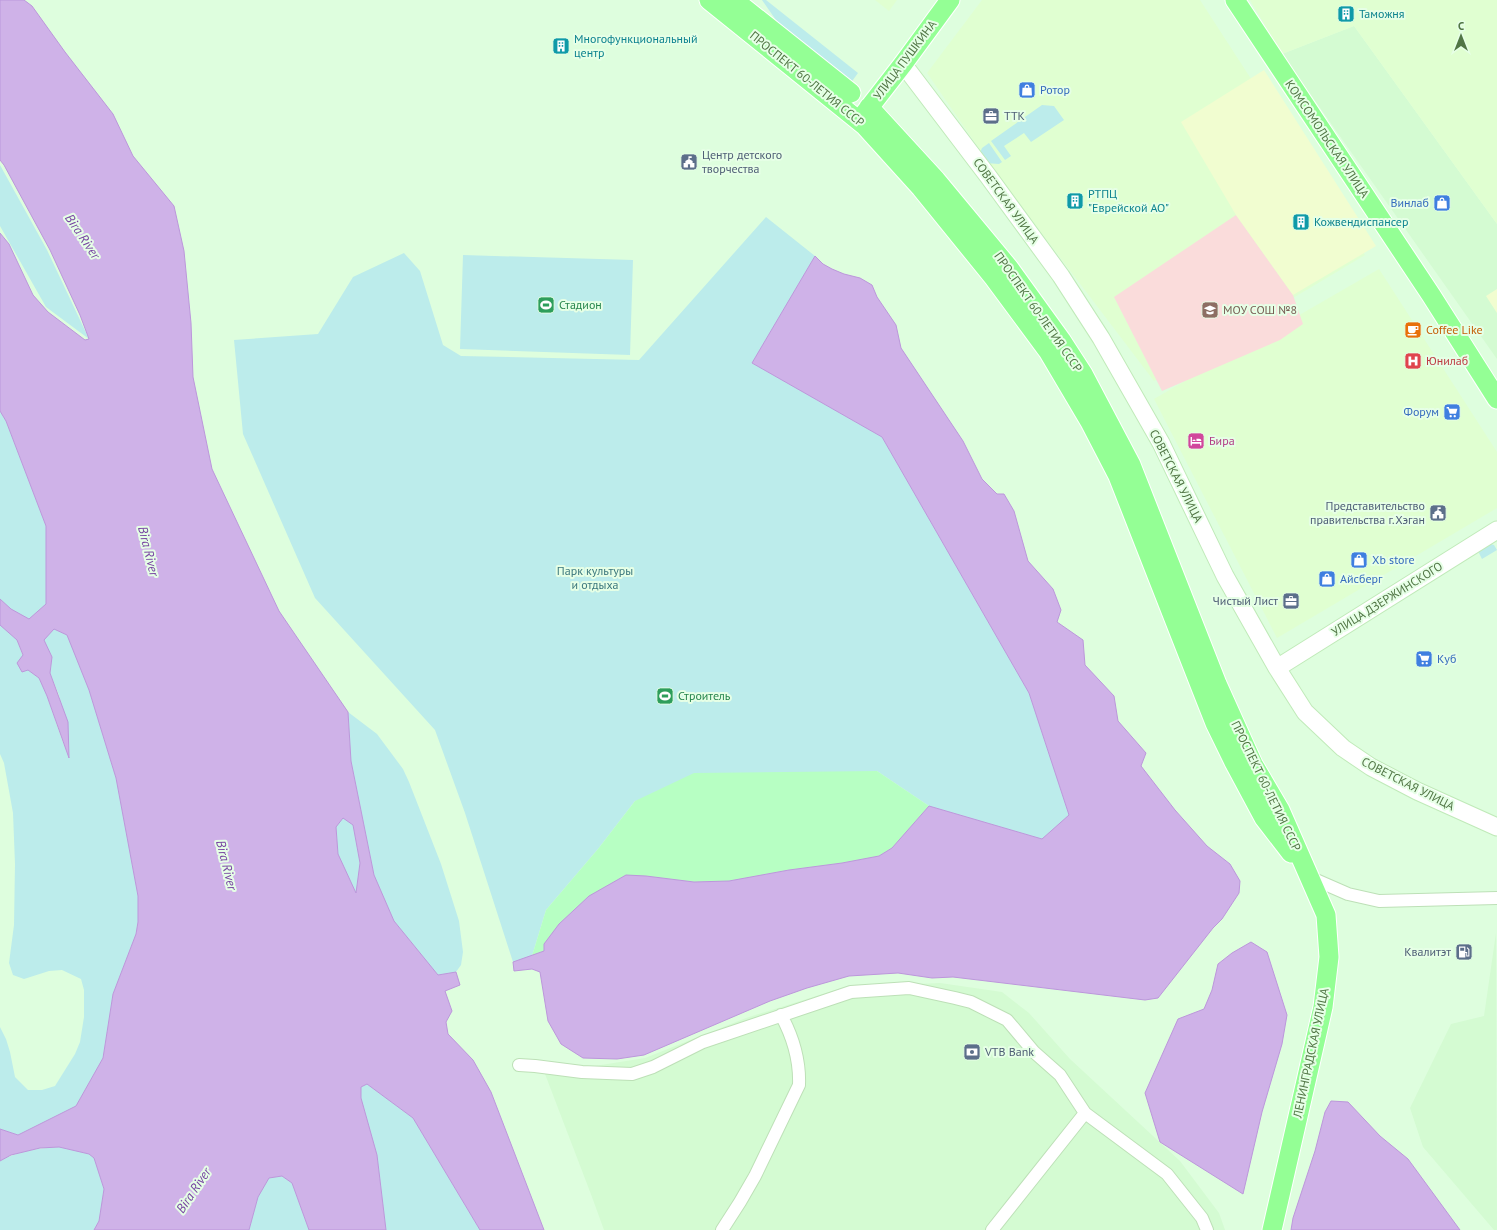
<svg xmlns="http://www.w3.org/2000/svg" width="1497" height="1230" viewBox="0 0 1497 1230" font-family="'PT Sans',sans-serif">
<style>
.residential{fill:#d4fbd2}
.commercial{fill:#e0ffd1}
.education{fill:#fadcdb}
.medical{fill:#f1fdd0}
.green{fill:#bceceb}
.sand{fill:#b7ffc3}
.water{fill:#cfb2e8;stroke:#bc97db;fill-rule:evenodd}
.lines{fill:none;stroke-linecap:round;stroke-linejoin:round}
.minor-casing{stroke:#bde0b7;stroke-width:14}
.secondary-casing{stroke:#c0eab9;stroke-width:19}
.primary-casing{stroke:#fff;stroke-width:21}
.minor{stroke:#fff;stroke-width:12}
.secondary{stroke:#fff;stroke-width:17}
.primary{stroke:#94ff95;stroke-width:19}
.labels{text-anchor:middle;stroke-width:4;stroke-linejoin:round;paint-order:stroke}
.culture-label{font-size:12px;fill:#0d838f;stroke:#e6ffe6;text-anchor:start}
.street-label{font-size:12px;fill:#517645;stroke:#e6ffe6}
.shop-label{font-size:12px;fill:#366cbe;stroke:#e6ffe6;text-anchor:start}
.service-label{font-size:12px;fill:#4e5e75;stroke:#e6ffe6;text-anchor:start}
.leisure-label{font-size:12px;fill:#27864d;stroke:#e6ffe6;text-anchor:start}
.education-label{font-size:12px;fill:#785e54;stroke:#e6ffe6;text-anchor:start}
.food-label{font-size:12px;fill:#c56008;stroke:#e6ffe6;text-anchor:start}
.health-label{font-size:12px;fill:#be3a42;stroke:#e6ffe6;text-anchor:start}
.hotel-label{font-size:12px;fill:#b23c85;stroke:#e6ffe6;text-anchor:start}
.park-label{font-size:12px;fill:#3b777d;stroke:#e6ffe6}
.water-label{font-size:13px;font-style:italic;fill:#7744a1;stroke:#e6ffe6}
</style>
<rect width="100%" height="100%" fill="#defede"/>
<!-- residential -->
<path class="residential" d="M1354,26l143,198v135l-215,-305z
M1496,933l1,297h-3l-71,-83 -13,-39 41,-84 33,-8z
M940,983l62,9 27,21 41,46 110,102 39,52 6,17h-621l-12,-33 -47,-123 100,-16 101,-40 99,-31z"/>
<!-- commercial -->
<path class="commercial" d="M875,0h22l-8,11z
M982,0h218l165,255 -211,126 -156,-205 -71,-103z
M1250,0h247v224l-143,-198 -72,28z
M1379,269l118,183v56l-220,130 -123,-239z"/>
<!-- education -->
<path class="education" d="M1236,215l57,80 10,29 -23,16 -118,51 -48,-94z"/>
<!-- medical -->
<path class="medical" d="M1264,70l112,176 -83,49 -57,-80 -55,-93z
M1497,289v24l-11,-17z"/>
<!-- green -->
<path class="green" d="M762,0h4l92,73 -8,11 -72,-61z
M1042,105l12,1 10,14 -33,22 -7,-9 -20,13 7,10 -6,4 -14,-19z
M989,143l13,19 -3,2 -14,-1 -6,-8 3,-7z
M0,165l47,85 42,89 -43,-32 -46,-81z
M766,217l49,39 -63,107 130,74 147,256 40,122 -27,24 -113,-33 -52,-35 -242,30 -37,48 -52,61 -14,46 -19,6 -48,-149 -30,-83 -120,-132 -72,-164 -9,-94 84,-6 35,-57 51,-24 16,18 23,74 18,11 178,4z
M463,255l170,5 -3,95 -170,-6z
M0,411l6,10 40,105v78l-17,15 -18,-10 -11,-10z
M1491,544l3,1 3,5 -15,9 -3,-6 1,-3z
M0,625l17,15 11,30 11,8 8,18 15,44 7,17v-13l-10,-49 -9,-22 2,-16 -8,-17 10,-11 13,6 22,55 27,88 22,118v26l-2,12 -23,60 -10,64 -27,48 -58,29 -18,-6v-102l6,12 4,13 5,25 13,13h14l13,-4 20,-32 5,-12 4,-25v-27l-3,-11 -19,-9 -13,1 -25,8 -11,-4 -4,-12 5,-38 1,-61 -2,-51 -9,-50 -4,-9z
M348,712l29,22 26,35 6,13 32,82 18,57 4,31 -2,13 -5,7 -18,3 -44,-54 -20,-46 -23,-114z
M343,817l10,8 7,38 -4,31 -18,-40 -2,-27z
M367,1084l46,34 67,112h-94l-9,-75 -16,-57v-11z
M59,1147l30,7 5,4 10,31 -5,32 -5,9h-94v-69c18,-10 39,-13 59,-14z
M282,1176l10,7 17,47h-60l9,-33 11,-19z"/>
<!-- sand -->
<path class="sand" d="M877,771l52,35 -37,42 -13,8 -37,7 -53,7 -60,11 -35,1 -48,-6 -102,75 -12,5 14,-46 52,-61 37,-48 59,-28z"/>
<!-- water -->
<path class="water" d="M0,0h24l8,6 33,46 48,62 20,42 41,50 10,45 7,72 2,54 19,92 67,142 69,101 3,49 23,114 20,46 44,54 18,-3 4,13 -15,6 7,20 -6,11 2,12 25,26 18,32 53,138h-64l-67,-112 -46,-34 -6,3v11l16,57 9,75h-77l-17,-47 -10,-7 -13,2 -11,19 -9,33h-155l5,-9 5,-32 -10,-31 -5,-4 -30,-7 -19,1 -29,7 -11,6v-32l18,6 58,-29 27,-48 10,-64 23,-60 2,-12v-26l-22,-118 -27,-88 -22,-55 -13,-6 -10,11 8,17 -2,16 18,49 1,36 -22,-62 -8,-18 -11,-8 -6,2 -5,-9 6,-8 -6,-15 -17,-15v-26l11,10 18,10 17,-15v-78l-40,-105 -6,-10v-178l9,11 24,51 15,17 37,28 4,-1 -9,-24 -30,-65 -46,-85 -4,-5zM343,818l10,7 7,38 -4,30 -18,-39 -2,-27z
M815,256l8,8 9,5 12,5 16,4 12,7 5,12 19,28 5,23 62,93 19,38 15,15h7l10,17 14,50 25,28 8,21 -4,12 26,18 2,25 29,31 4,25 28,32 -5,13 34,44 32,36 23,18 10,17 -1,12 -17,26 -9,9 -55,70 -13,2 -192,-23 -21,1 -34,-5 -49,3 -42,12 -37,13 -126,54 -27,4 -34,-1 -22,-14 -13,-23 -8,-49 -8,-3 -18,2 -1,-9 31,-11v-7l15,-20 30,-28 37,-21 20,1 48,6 35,-1 60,-11 53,-7 37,-7 13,-8 37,-42 113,33 27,-24 -40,-122 -147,-256 -130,-74z
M1251,942l16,10 20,63 -5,29 -20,68 -19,82 -83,-52 -15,-49 33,-74 26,-10 8,-19 6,-26 14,-11z
M1331,1101l17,1 32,34 28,23 52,71h-169l2,-12 22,-67 10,-39z"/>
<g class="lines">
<!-- minor casing -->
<g class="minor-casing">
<path id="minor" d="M1309,877l39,17 31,7 118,-3
M519,1065l16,1 47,6 50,2 21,-7 50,-25 148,-50 58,-4 46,10 16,4 36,18 27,32 26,23 25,38 82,61 35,44 5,12
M722,1230l18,-28 15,-26 44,-91c1,-26 -6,-48 -18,-70
M992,1230l93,-117"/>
</g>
<!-- secondary casing -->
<g class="secondary-casing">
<path id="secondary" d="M903,64l85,112 73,100 40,62 60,105 64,133 52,92 28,44 38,36 28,19 46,24 80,36
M1277,668l220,-138"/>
</g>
<!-- primary casing -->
<g class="primary-casing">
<path id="primary" d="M709,0l155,125 57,63 73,90 54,73 42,71 28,54 84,214 13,33 19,39 30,56 27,35
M734,0l117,93
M1235,0l196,295 66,104
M869,107l67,73 73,88 52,72 22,34 48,91 86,219 36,80 27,46 46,105 3,42 -6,50 -51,223
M861,118l42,-54 47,-64"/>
</g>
<!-- minor -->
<use href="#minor" class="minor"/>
<!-- secondary -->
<use href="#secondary" class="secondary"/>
<!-- primary -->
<use href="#primary" class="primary"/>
</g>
<!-- icons -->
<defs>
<g id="building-square" transform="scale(0.9)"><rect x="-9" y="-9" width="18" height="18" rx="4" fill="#0f9aa8" stroke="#e6ffe6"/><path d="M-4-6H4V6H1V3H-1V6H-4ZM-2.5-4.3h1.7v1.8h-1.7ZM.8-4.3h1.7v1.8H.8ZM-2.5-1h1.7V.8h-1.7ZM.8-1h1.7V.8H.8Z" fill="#fff"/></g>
<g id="shop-square" transform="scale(0.9)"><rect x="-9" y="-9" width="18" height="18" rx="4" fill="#3f7fe0" stroke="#e6ffe6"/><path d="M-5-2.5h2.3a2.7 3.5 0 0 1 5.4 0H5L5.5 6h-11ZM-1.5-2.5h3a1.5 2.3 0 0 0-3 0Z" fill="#fff"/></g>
<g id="office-square" transform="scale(0.9)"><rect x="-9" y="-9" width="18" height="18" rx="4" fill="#5c6f8a" stroke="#e6ffe6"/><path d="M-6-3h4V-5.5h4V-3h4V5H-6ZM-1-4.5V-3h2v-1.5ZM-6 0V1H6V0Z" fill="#fff"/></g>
<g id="civic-square" transform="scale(0.9)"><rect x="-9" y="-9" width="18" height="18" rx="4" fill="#5c6f8a" stroke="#e6ffe6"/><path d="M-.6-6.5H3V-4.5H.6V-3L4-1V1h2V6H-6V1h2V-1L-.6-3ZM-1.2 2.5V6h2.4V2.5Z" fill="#fff"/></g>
<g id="stadium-square" transform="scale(0.9)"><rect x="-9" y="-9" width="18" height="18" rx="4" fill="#2e9e5b" stroke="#e6ffe6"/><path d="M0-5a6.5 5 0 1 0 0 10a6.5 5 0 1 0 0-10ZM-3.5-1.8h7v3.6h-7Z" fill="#fff"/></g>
<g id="school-square" transform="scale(0.9)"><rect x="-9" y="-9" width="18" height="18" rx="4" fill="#8d6e63" stroke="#e6ffe6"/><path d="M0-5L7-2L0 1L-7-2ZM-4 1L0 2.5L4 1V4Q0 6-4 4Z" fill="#fff"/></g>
<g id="cafe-square" transform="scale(0.9)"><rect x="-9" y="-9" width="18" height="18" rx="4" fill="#e8710a" stroke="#e6ffe6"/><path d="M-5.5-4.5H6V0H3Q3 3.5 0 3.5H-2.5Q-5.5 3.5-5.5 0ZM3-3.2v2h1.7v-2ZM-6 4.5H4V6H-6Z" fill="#fff"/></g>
<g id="hospital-square" transform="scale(0.9)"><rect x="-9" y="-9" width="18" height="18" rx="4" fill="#e0444e" stroke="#e6ffe6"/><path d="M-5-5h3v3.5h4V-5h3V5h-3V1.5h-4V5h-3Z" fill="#fff"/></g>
<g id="supermarket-square" transform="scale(0.9)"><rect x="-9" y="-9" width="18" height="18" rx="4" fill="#3f7fe0" stroke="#e6ffe6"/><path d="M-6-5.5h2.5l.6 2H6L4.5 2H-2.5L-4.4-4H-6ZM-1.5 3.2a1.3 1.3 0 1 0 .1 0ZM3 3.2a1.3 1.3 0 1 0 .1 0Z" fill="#fff"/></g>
<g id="hotel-square" transform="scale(0.9)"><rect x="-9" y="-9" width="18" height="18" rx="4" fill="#d1479c" stroke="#e6ffe6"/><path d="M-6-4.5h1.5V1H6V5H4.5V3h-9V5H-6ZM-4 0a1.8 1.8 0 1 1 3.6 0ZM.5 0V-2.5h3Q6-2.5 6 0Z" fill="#fff"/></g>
<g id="fuel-square" transform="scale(0.9)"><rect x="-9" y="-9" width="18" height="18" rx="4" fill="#5c6f8a" stroke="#e6ffe6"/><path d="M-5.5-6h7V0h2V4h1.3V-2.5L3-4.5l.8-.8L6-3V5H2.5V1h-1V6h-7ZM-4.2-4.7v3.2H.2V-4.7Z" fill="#fff"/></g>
<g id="bank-square" transform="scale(0.9)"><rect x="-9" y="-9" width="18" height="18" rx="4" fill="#5c6f8a" stroke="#e6ffe6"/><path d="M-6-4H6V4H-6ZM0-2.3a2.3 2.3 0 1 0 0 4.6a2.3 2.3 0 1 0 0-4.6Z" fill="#fff"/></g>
</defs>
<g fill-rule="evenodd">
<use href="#building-square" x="1346" y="14"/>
<use href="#building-square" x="561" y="46"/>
<use href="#shop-square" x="1027" y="90"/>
<use href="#office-square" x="991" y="116"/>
<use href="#civic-square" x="689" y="162"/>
<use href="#building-square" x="1075" y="201"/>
<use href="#shop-square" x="1442" y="203"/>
<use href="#building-square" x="1301" y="222"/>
<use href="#stadium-square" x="546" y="305"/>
<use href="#school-square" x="1210" y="310"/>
<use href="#cafe-square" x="1413" y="330"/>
<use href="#hospital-square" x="1413" y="361"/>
<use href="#supermarket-square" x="1452" y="412"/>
<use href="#hotel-square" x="1196" y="441"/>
<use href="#civic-square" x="1438" y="513"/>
<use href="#shop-square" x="1359" y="560"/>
<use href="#shop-square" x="1327" y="579"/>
<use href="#office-square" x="1291" y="601"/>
<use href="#supermarket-square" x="1424" y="659"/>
<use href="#stadium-square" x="665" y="696"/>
<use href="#fuel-square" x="1464" y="952"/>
<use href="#bank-square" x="972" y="1052"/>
</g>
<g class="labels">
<!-- culture labels -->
<g class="culture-label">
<text x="1359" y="18">Таможня</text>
<text x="574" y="43">Многофункциональный<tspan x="574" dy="14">центр</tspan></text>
<text x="1088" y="198">РТПЦ<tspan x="1088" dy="14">"Еврейской АО"</tspan></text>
<text x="1314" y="226">Кожвендиспансер</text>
</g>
<!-- street labels -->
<g class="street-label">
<text transform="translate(905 60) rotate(-53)" y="4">УЛИЦА ПУШКИНА</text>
<text transform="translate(807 79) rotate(39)" y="4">ПРОСПЕКТ 60-ЛЕТИЯ СССР</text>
<text transform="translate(1327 139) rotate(56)" y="4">КОМСОМОЛЬСКАЯ УЛИЦА</text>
<text transform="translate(1006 201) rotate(54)" y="4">СОВЕТСКАЯ УЛИЦА</text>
<text transform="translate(1038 312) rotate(55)" y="4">ПРОСПЕКТ 60-ЛЕТИЯ СССР</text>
<text transform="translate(1176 476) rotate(63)" y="4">СОВЕТСКАЯ УЛИЦА</text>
<text transform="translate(1387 599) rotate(-32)" y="4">УЛИЦА ДЗЕРЖИНСКОГО</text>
<text transform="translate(1408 784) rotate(27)" y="4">СОВЕТСКАЯ УЛИЦА</text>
<text transform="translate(1266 786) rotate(64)" y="4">ПРОСПЕКТ 60-ЛЕТИЯ СССР</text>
<text transform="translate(1311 1053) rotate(-78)" y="4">ЛЕНИНГРАДСКАЯ УЛИЦА</text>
</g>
<!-- shop labels -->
<g class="shop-label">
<text x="1040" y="94">Ротор</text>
<text x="1429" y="207" text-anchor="end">Винлаб</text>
<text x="1439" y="416" text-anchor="end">Форум</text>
<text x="1372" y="564">Xb store</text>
<text x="1340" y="583">Айсберг</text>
<text x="1437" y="663">Куб</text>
</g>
<!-- service labels -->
<g class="service-label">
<text x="1004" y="120">ТТК</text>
<text x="702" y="159">Центр детского<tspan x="702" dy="14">творчества</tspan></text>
<text x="1425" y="510" text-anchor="end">Представительство<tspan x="1425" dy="14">правительства г.Хэган</tspan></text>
<text x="1278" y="605" text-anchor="end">Чистый Лист</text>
<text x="1451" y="956" text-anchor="end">Квалитэт</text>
<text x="985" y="1056">VTB Bank</text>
</g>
<!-- leisure labels -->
<g class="leisure-label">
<text x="559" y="309">Стадион</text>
<text x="678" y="700">Строитель</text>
</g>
<!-- education labels -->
<g class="education-label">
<text x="1223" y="314">МОУ СОШ №8</text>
</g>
<!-- food labels -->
<g class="food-label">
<text x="1426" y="334">Coffee Like</text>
</g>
<!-- health labels -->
<g class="health-label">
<text x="1426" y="365">Юнилаб</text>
</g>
<!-- hotel labels -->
<g class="hotel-label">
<text x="1209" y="445">Бира</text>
</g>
<!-- park labels -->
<g class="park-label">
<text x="595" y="575">Парк культуры<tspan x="595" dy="14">и отдыха</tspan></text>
</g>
<!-- water labels -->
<g class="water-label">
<text transform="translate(83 236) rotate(56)" y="5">Bira River</text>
<text transform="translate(149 551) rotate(76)" y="5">Bira River</text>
<text transform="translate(227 865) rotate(76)" y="5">Bira River</text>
<text transform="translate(193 1190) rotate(-56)" y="5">Bira River</text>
</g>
</g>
<!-- north arrow -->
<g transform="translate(1461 36)" stroke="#e6ffe6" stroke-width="3" paint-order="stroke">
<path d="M0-3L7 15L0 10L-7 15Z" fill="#517645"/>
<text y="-6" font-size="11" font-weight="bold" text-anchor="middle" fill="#517645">С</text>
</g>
</svg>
